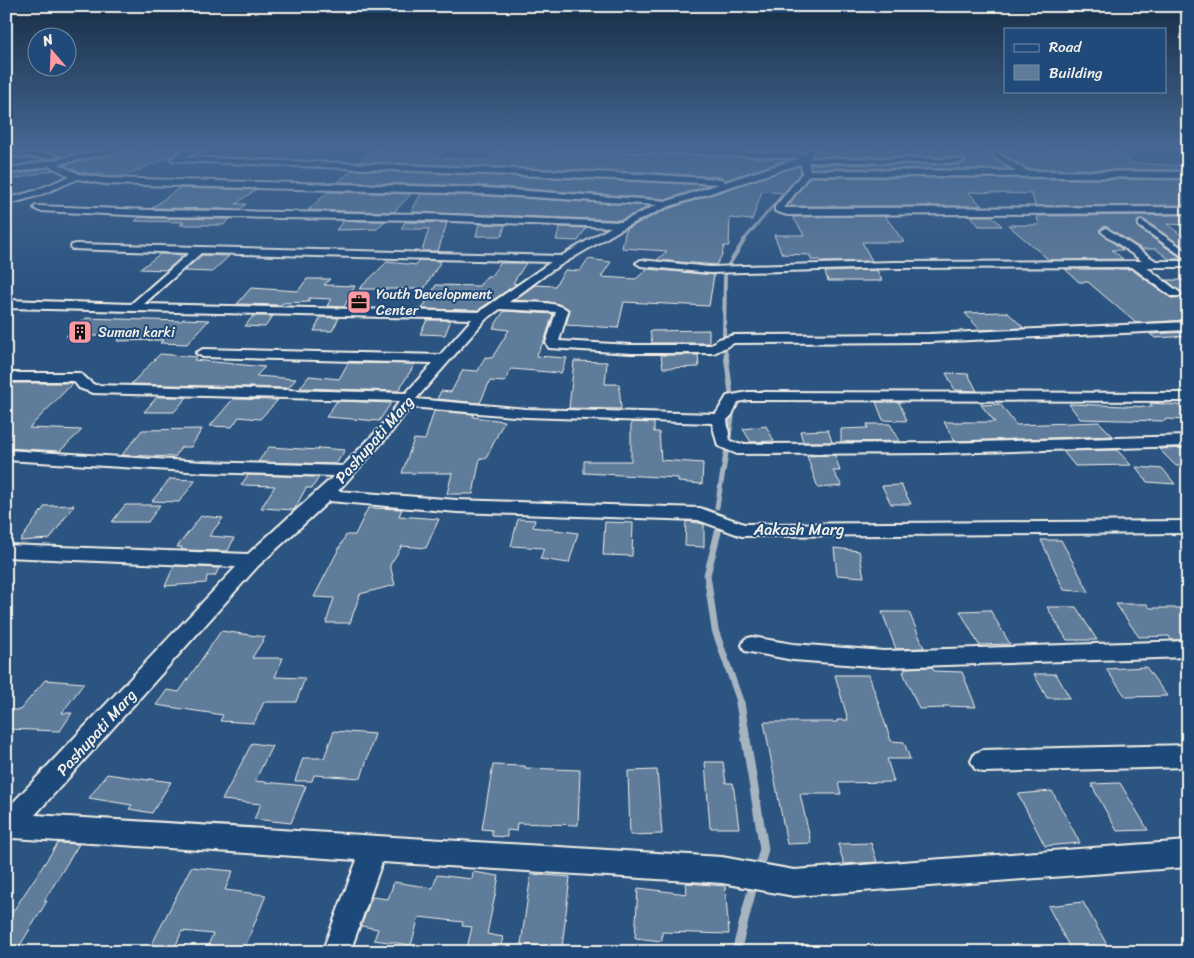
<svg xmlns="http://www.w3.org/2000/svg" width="1194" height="958" viewBox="0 0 1194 958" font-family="Sriracha,sans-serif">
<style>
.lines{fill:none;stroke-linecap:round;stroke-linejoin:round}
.stream-far4{stroke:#a7b4c0;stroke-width:3}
.stream-far3{stroke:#a7b4c0;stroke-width:4}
.stream-far2{stroke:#a7b4c0;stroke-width:5}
.stream-far1{stroke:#a7b4c0;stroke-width:7}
.stream{stroke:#a7b4c0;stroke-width:9}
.building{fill:#5e7b9a;stroke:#f4f1e8}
.street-casing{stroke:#f4f1e8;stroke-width:4}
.street{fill:#1f4a7a;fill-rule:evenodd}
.labels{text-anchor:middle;stroke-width:4;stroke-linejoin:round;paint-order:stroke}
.far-poi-label{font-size:14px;fill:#f4f1e8;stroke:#1f4a7a;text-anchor:start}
.street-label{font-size:16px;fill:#f4f1e8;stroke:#1f4a7a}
</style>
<rect width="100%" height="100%" fill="#2c5481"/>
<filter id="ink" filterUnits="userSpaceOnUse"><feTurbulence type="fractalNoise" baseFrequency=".02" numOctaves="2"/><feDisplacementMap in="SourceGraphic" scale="10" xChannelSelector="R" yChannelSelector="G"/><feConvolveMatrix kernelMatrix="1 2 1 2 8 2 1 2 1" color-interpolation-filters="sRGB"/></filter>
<g filter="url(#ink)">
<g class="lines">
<!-- stream-far4 -->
<path class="stream-far4" d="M744,240l58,-68"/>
<!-- stream-far3 -->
<path class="stream-far3" d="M728,266l17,-27
M724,336l1,-61
M725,348l1,8"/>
<!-- stream-far2 -->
<path class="stream-far2" d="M717,507l15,-89 -1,-24 -5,-39"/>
<!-- stream-far1 -->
<path class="stream-far1" d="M718,532l-11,43 8,55 26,74"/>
<!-- stream -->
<path class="stream" d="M740,703l24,146 -6,22
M736,952l18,-70"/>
</g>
<!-- building -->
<path class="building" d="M51,149l36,2 12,-2 -41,8v-3l-4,-2h-9z
M132,149h49l-11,8 -48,20 -42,-5 -16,-7z
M389,149h56l-9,9 52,2 6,-9 59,2 3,-4 233,10 -64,21 -4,-3 -80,-5 -282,-10 14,-12z
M998,149h116l17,14 57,3v4l-160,-1 -31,-18 -4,1v7l17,10 -199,-1 -1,-4 150,1 6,-3 -6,-5 -147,-1 3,-4 32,1 2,-3 149,1z
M799,166l2,6 -17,21 -22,-2 -10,29 -22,-2 -1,28h-5l-2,9 -6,10 -59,-5 10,-9 -45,-3 4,-19 42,-20z
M49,168l4,2 -47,11v-5z
M352,170l289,12 68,3 -41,14 -182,-13 -148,-4z
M810,177l378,3v25l-153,1 -3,-12 -64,-2 14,14h-191v-4z
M179,188l76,2 -19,14h10l-6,5 -88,-1z
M328,192l83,2 -17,18 -86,-2z
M421,194l65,2 164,10 -29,14 -210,-8z
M1188,215v10l-21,-1 21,16v10l-45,-31 -6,3 1,6 45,31h-14l-13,-10h-14l-37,-23 -5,3v3l23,18h-11l11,9 -74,1 -41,-35h31l-2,-9z
M885,216l19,26h-42l10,19 -51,1 -1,-2h-9l-1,-5 -28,-1 -8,-19h30l-11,-18z
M971,216h21l10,10h-23z
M140,217l11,1 79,1 -7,6h-43l4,-3 -49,-1z
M343,221h42l-8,8 -41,1z
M405,222l42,1 -9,28h-16l7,-22h-28z
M479,224l26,1 -3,11h-26z
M560,227l26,1 -8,13 -22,-1z
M160,254l24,1 -17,15 -27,-1z
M202,255l27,1 -17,16 -28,-1z
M588,259l23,3 -10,15 35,2 11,-10 67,6 -5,31 -85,-4 -6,26 -52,-3 4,-15 -6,-4 -15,-4 -35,-2 21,-15 20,1 10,-16 15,1z
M418,260l23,1 -17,28h-65l28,-27 30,3z
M500,263h26l-13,20 4,1 -39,26 -56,-1 14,-24 43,1 8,-10h4z
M1065,269h66l40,29h8l4,-4 -17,-14h22v40l-52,3 -48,-41h-9z
M877,270l5,11h-54l-3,-9z
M307,279h23l-6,6 31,1 -11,21 -17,-1 4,-7 -22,-1v4l-26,1 -2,2 -44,-1 14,-16 47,3z
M504,311l49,3 -8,25 -9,17 31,2 -6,15 -50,-4 -6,13 -15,-1 -10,22 -43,-4 4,-8 10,1 12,-22 15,1 7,-14 7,1 17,-28 -16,-2z
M1007,312l17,16 -44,2 -15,-17z
M253,316h20l-8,11 -20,-1z
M321,317l18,1 -7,13h-18z
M86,318l95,3 2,-2 26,1 -22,24 -27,-1 3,-3 -46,1 4,-5h-55z
M427,320h24l-6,15 -25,-1z
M709,330v13h-57l-2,-12z
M1188,332v4l-33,2 -5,-4z
M160,354l37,3 -3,3 71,7 -9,9 40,3 -8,9 -157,-4z
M661,355h37l1,12 -36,1z
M574,361l33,1 -2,22h14l2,25 -52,-1z
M348,363l67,1 -17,27 -98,-3 9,-12 30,3z
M946,373l22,1 9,17 -22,-1z
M13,383h60l-44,45 53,2 -22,21 -54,-3v-60z
M157,397h30l-13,15h-30z
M233,399l45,1 -18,19 -21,-2 -7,10 -22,-1z
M337,401l54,2 -12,18 -53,-4z
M876,402h23l8,19 -24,-1z
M1150,403l28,2 10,11v4l-22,-1 -1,2 -85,-2 -11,-15 84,3z
M1000,404l16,21 83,-3 14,14 -158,5 -11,-19h51l-14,-17z
M434,411l40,3 -1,3 31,4 -18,38 -6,-1 -7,36h-26l5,-21h-50l12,-34 11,1z
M631,422l23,1v9h5l2,28 42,3 -1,21 -24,-2v-4l-94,-5v-12h47z
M867,424h23l10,17 -59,1v-13l27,-1z
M766,426l8,15 -23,1 -8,-13z
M202,429l-11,18h-10l-6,10 -53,-2 20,-25z
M828,430l4,12h-29l-3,-11z
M269,447l49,3 1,-2 26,2 -9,14 -78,-2z
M1188,448v18h-12l-17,-17z
M1117,450l14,15 -56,1 -12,-15z
M835,455l5,16h-7l9,15 -24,2 -11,-32z
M1136,467l27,2 12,15 -28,-2z
M248,475l71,2 -7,11h-6l-12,22 -33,-2 14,-22 -34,-1z
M170,479l26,1 -17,22 -27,-1z
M901,485l10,19h-20l-9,-18z
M74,505l-24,34 -30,2 25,-35z
M125,505h35l-12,17h-36z
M368,508l34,1 -3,7 40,3 -13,29 -24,-2 -12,19 5,20 -35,9 -10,29h-24l8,-25 -20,-1 32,-62h9z
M201,516l22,2 -14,18 25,2 -6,13 -47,-1 1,-3h-5z
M518,519l17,1 -2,7 45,6 -9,30 -29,-4 4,-11 -33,-2z
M686,521l18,3v23l-19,-1z
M605,522l28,1 -1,33 -29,-1z
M1041,540h20l28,52 -25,-2z
M834,548l25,3 5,26 -27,-2z
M174,566l45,2 -4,8h-8l-1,7 -41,3z
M1116,604h31l3,4h38v31l-17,1 -2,-4 -30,1z
M1047,607h29l21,33h-30z
M990,610l20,34 -31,1 -19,-34z
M882,612h27l15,36 -28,1z
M221,631l44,6 -13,21h31l-8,19 30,1 -9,24h-32l-10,21 -34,-2 3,-6 -67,-10 11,-15 12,2z
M932,667l2,4 28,1 14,35 -33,-1 1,2 -25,1 -16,-37 2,-1 -1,-3z
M1146,667l21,29 -41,1 -20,-28z
M1034,674h22l14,24h-23z
M835,675h34l22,66 13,1 6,17h-23l7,23 -56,1 3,11h-41l11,49 -24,1 -23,-122h73v-2h11z
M45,680l39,3 -22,30h10l-12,18 -54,-2v-13l5,-6h9z
M334,731l41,3 -14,44 -47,-3 -2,6h-17l8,-23h21z
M252,743l20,3 -17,35 51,5 -15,37 -37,-4 7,-15 -39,-4z
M705,762h18l3,21h7l6,45h-29z
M493,765l32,1v2l55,2 -2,55 -61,-2 -1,8 -9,-1v7l-15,-1v-6l-10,-1z
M657,770l5,64 -32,1 -2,-64z
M107,774l41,6 1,-1 22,3 -19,31 -23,-4 3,-4 -43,-7z
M1120,783l28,47 -31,1 -26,-47z
M1052,791l28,52 -35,3 -27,-52z
M58,843l21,1 -35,57h3l-28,46 -13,-2v-23z
M871,843l6,19 -33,2 -6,-20z
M191,867l42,4 -8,19 41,5 -23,57h-38l8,-18 -31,-3 -9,21h-25z
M473,872l26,4 -12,58 16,3 -3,15h-34l6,-25 -10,-1 1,-4 -44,-5 -8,28 -37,-5 4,-11 -17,-3 11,-29 16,2 6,-17 39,6 4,-13 35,4z
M531,874l39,3 -8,71 -41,-4z
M686,883l39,3 4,48 -67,-2v9l-27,-3 3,-50 49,6z
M1083,902l28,50h-39l-24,-46z"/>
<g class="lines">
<!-- street casing -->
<g class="street-casing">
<path id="street" d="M111,149h19l-72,15 21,10 25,4 382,10 182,13 51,-17 -78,-4 -466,-19 -4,-2 11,-8 24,-2 -22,8 457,17 80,5 4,3 75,-24 -181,-7 -4,-2h77l112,5 4,-5h8l-7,9 151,1 4,2 -4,2 -152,-1 2,8 206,1 -22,-14v-4h3l30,18 161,1v6l-379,-3 -25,33 404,-1v6l-401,2 -12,-4v-4l28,-35 -3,-8 -133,43 -42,20 -73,43 -43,32c14,1 50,-2 59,9l-9,30 72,4h80l8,-6 15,-4 195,-1 259,-12v8l-259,12 -195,1 -20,10h-83l-82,-5 -3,-5 10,-31 -56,-3 -14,10 -70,80 110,10 190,5 11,-18 21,-4 440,1v8l-440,-1 -10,2 -6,13 -5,5 3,21 9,3 202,-1 247,-7v10l-247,7 -204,1 -19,-8 -6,-23 -186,-6 -116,-10 -21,28 -51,56 119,9 243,8 44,16 444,-3v12l-446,3 -44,-16 -241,-8 -128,-11 -71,65 -223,249 687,42 72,13 394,-29v26l-394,29 -72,-13 -340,-21 -32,90h-28l35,-92 -344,-22 -7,3v-31l230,-243 -230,-10v-12l242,9 86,-78 -130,-4 -198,-12v-10l198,12 139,4 36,-37 21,-28 -307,-8 -14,-5 -5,-7h-68v-8h72c7,2 10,9 17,12l311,8 27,-30 -230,-6 -7,-4 7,-4 237,6 32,-36 -466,-11v-8l125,4 58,-51 -117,-4 -1,-2 1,-2 4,-1 485,12 50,-29 -186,-7 -274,-4 -112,-5 -5,-3 2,-2 115,4 274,4 196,8 36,-17 -171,-11 -382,-10 -26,-5 -38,16 -34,10v-6l28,-8 36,-15 -21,-10 -43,8v-5zM201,253l350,9 -72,50 -335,-8z
M6,152l47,2 4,2 -4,2 -47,-2z
M1142,221l46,31v8l-49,-34v-4z
M1106,228l50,33h32v6h-42l33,25 2,2 -2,2h-8l-39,-29 -239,1 -183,5 -69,-7 -5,-3 5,-3 69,7 183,-5 249,-1 -39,-28 -2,-2z
M752,637l41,7 91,7 304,-10v16l-304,10 -91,-7 -48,-9 -3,-6 3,-6z
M1188,745v22l-205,5 -8,-3 -4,-8 4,-8 8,-3z"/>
</g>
<!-- street -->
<use href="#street" class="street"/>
</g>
</g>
<!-- sky -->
<linearGradient id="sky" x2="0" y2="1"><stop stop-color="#182e47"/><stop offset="0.52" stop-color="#456792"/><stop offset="1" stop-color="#456792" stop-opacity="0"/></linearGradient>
<rect width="1194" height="284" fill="url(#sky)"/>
<!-- icons -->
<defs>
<g id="office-square" transform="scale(1.25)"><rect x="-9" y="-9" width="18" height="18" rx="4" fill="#ff9aa2" stroke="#1f4a7a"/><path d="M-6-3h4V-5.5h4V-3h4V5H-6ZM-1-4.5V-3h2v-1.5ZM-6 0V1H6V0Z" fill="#111"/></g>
<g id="building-square" transform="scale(1.25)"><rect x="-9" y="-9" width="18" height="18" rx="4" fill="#ff9aa2" stroke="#1f4a7a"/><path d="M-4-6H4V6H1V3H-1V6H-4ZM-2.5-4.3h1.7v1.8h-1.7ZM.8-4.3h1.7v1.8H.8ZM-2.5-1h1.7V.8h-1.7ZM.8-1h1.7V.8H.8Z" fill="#111"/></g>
</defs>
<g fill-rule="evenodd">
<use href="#office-square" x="359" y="302"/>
<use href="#building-square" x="80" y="332"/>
</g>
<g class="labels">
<!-- far-poi labels -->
<g class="far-poi-label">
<text x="376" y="299">Youth Development<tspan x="376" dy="16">Center</tspan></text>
<text x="98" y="337">Suman karki</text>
</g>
<!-- street labels -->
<g class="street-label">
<text transform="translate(374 439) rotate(-49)" y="6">Pashupati Marg</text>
<text x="799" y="535">Aakash Marg</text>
<text transform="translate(96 732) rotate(-48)" y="6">Pashupati Marg</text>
</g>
</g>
<!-- margin -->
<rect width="1194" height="958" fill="none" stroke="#1f4a7a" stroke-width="25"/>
<rect x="12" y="12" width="1169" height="933" fill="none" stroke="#f4f1e8" stroke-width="2" filter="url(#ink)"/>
<!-- legend -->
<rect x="1004" y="28" width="162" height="65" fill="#1f4a7a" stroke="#748da6"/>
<rect x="1014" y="44" width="25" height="8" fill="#1f4a7a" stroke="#748da6"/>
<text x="1049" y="52" font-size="15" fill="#f4f1e8">Road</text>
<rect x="1014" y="65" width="25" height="15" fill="#5e7b9a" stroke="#748da6"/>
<text x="1049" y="78" font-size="15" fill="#f4f1e8">Building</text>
<!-- north arrow -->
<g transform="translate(52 52) rotate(341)"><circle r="24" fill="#1f4a7a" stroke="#748da6"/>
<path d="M0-4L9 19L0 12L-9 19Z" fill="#ff9aa2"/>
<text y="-8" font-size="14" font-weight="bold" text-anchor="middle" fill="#f4f1e8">N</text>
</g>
</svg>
